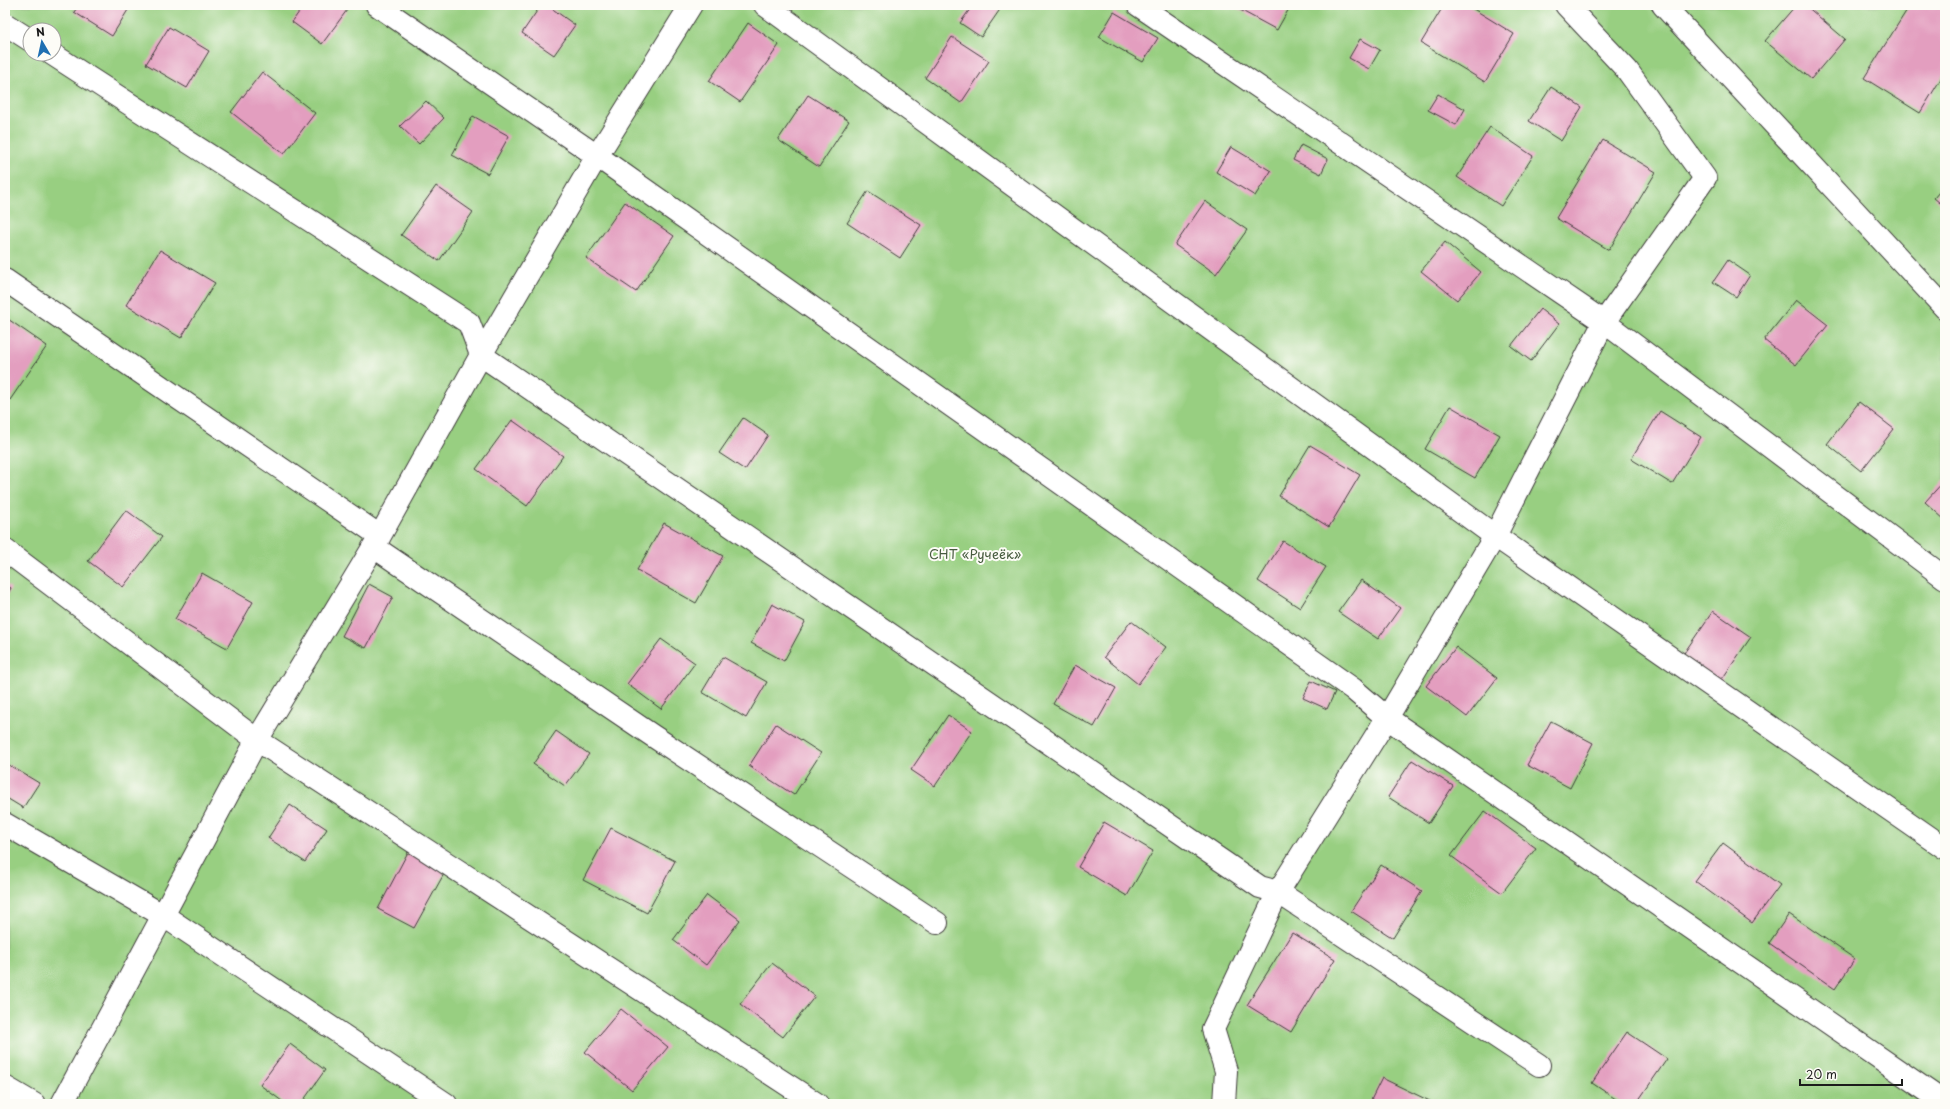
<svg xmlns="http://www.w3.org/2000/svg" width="1950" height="1109" viewBox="0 0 1950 1109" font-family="'Playpen Sans',sans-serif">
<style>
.garden{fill:#98cf81;stroke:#5a764e;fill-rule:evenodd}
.building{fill:#e39ebf}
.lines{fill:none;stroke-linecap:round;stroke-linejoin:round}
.minor-casing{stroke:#3d3b39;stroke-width:24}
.minor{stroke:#fff;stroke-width:22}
.labels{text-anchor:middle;stroke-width:4;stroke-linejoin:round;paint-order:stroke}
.park-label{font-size:13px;fill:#475b3f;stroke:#fdfcf7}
</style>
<rect width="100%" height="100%" fill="#fdfcf7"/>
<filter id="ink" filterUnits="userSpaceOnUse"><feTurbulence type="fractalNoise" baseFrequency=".025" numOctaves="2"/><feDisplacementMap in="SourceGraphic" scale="8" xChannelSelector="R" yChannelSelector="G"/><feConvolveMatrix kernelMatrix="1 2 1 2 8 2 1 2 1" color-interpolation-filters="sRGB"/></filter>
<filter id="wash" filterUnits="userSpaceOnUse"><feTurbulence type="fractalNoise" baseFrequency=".012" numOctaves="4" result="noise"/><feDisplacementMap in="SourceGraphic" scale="16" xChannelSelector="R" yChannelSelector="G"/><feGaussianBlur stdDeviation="0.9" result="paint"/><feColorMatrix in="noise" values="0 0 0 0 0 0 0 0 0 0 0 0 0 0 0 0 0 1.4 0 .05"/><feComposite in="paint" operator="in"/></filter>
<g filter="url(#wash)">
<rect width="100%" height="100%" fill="#f9edde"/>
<!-- garden -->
<path class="garden" d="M5,5h1940v1099h-1940zM30,30h24v24h-24z"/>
<g id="blocks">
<!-- building -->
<path class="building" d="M79,5h52l-19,31 -38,-24z
M304,5h36l7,5 -25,34 -30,-22z
M541,5h6l28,20 -21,30 -32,-22z
M973,5h24l4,3 -20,29 -21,-14z
M1231,5h60l-14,25z
M1444,5h23l47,29 -29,48 -64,-39z
M1796,5h9l40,34 -34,40 -46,-38z
M1910,5h35v67l-25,41 -56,-35z
M1114,12l44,26 -15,24 -44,-25z
M748,23l31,22 -39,57 -31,-21z
M169,27l40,24 -22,37 -41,-24z
M952,37l37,24 -28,42 -36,-25z
M1360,39l20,11 -11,19 -20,-11z
M262,72l53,41 -31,41 -53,-42z
M1551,87l31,20 -21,34 -32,-20z
M1438,94l27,15 -9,16 -28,-15z
M808,95l41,26 -30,46 -41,-27z
M426,101l18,17 -25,26 -19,-18z
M473,116l36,20 -21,38 -36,-19z
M1490,127l43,29 -32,50 -44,-29z
M1603,140l53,32 -47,78 -53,-32z
M1301,145l27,14 -7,15 -28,-14z
M1231,147l40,24 -16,25 -39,-24z
M1945,185v22l-11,-9z
M436,186l37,26 -34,49 -38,-26z
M868,191l53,34 -21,33 -53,-35z
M1205,201l42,29 -31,44 -41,-29z
M625,202l49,34 -38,56 -50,-34z
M1445,242l36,30 -24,28 -36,-29z
M160,250l55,33 -34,55 -55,-33z
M1728,260l22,15 -14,22 -23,-15z
M1796,300l32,25 -32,40 -32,-25z
M1540,309l19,15 -28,37 -20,-15z
M5,317l42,29 -37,54 -5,-3z
M1859,402l35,27 -33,42 -34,-27z
M1450,406l50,29 -25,43 -50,-29z
M1660,411l41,26 -29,47 -41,-25z
M743,418l25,17 -23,35 -26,-17z
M512,420l51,36 -36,50 -51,-37z
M1310,445l50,30 -31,52 -50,-31z
M1945,480v40l-20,-18z
M126,510l36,27 -39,50 -35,-26z
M664,523l59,33 -27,47 -59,-33z
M1283,541l43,26 -26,41 -42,-27z
M202,573l51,29 -26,46 -52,-29z
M1361,580l39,28 -22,31 -40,-27z
M5,584l6,4 -6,11z
M369,584l24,13 -27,51 -24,-12z
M772,604l33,18 -21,39 -33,-18z
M1713,611l38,26 -31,45 -38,-26z
M1131,621l35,26 -28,37 -34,-27z
M661,639l34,24 -34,46 -34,-25z
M1456,647l41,31 -30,39 -41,-31z
M723,657l44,25 -21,36 -44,-26z
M1075,665l41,23 -22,39 -41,-23z
M1311,681l24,11 -8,17 -24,-11z
M948,715l24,16 -37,55 -24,-16z
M1551,721l42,22 -23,45 -43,-23z
M776,724l45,29 -27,42 -45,-29z
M556,731l33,23 -24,32 -32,-22z
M1412,760l41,26 -24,37 -41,-26z
M9,765l30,18 -16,25 -18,-11v-27z
M290,805l37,24 -22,33 -37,-24z
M1485,811l51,37 -34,45 -51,-37z
M1104,822l49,29 -26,45 -49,-29z
M611,828l64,33 -28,52 -64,-33z
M1723,843l57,42 -28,38 -57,-42z
M408,852l37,20 -31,56 -36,-19z
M1381,865l41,26 -29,47 -42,-27z
M707,895l33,25 -34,45 -33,-25z
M1789,914l66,45 -20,30 -66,-46z
M1292,933l43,26 -44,73 -44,-27z
M772,963l43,33 -32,41 -43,-33z
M621,1009l47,38 -36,43 -47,-38z
M1627,1032l40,27 -31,45h-13l-31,-21z
M290,1044l35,26 -24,34h-15l-26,-19z
M1382,1078l54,26h-61l-5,-2z"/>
</g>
</g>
<g filter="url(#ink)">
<use href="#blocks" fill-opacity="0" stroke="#3d3b39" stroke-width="1"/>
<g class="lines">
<!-- minor casing -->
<g class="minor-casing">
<path id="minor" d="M377,5l220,151 756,533 34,29 558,385
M765,5l730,531 450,312
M1138,5l466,317 341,256
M1663,5l282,303
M5,24l25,16
M52,54l417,269 12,32 779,532 18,5 261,173
M5,280l375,256
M374,547l279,189 284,187
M5,550l252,190 560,364
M5,824l159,92 282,188
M5,1087l29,17
M62,1104l195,-364 123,-204 101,-181 116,-199 94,-151
M1224,1104l2,-33 -13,-42 65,-137 109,-174 108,-182 109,-214 101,-144 -78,-108 -61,-65"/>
</g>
<!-- minor -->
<use href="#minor" class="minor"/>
</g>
</g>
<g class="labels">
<!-- park labels -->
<g class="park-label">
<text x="975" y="559">СНТ «Ручеёк»</text>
</g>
</g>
<!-- margin -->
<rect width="1950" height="1109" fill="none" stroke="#fdfcf7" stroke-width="20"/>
<!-- north arrow -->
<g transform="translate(42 42) rotate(351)"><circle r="19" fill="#fdfcf7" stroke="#a3a29f"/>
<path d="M0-3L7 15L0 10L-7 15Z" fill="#1f6fb2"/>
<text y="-6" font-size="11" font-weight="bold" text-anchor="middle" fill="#1c1c1c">N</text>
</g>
<!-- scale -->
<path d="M1800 1079v6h102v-6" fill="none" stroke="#1c1c1c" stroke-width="2"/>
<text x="1806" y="1079" font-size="12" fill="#1c1c1c" stroke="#fdfcf7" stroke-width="3" paint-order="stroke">20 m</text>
</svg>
